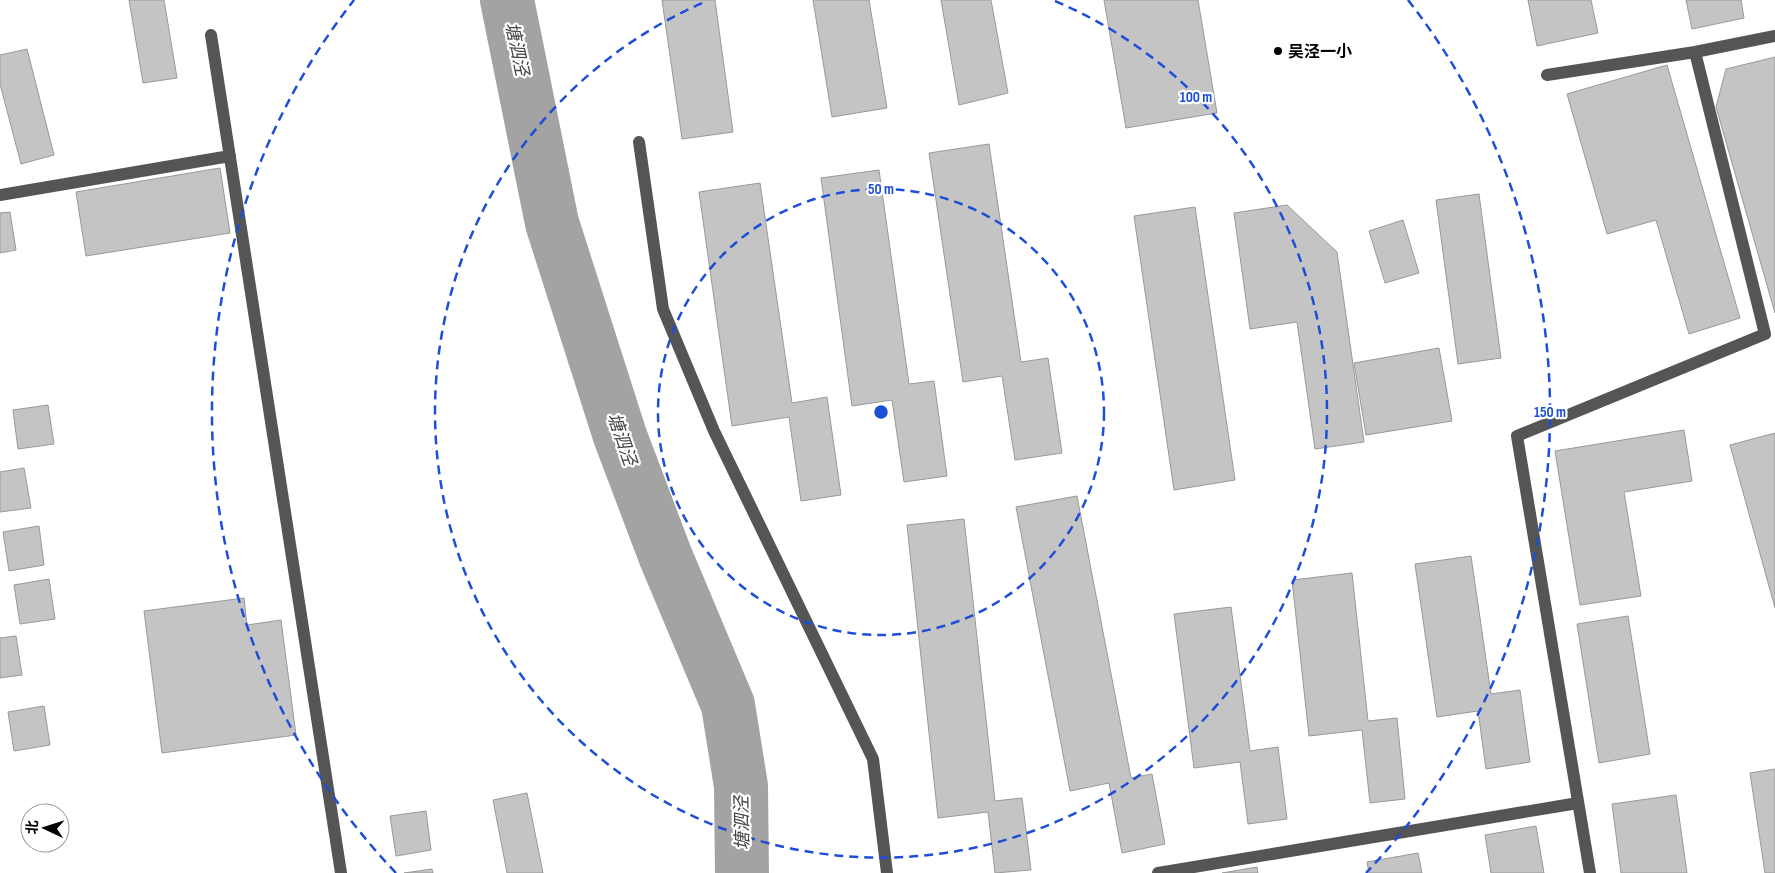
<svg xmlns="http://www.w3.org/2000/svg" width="1775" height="873" viewBox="0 0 1775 873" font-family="'Sofia Sans Condensed','Noto Sans SC',sans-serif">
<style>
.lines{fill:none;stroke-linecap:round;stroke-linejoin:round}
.river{stroke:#a3a3a3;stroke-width:54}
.building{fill:#c4c4c4;stroke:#999}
.minor{stroke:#555;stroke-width:12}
.ring{fill:none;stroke:#1d4ed8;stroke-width:2.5;stroke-dasharray:9 6}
.poi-dot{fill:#000;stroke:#fff;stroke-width:2}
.labels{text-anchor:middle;stroke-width:4.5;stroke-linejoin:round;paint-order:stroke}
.poi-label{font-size:16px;font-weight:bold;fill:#000;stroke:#fff;text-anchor:start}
.water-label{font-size:18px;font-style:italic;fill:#444;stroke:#fff}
.centre{fill:#1d4ed8;stroke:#fff;stroke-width:2.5}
.ring-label{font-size:15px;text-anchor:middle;font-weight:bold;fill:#1d4ed8;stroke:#fff;stroke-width:4.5;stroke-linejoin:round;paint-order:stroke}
</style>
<rect width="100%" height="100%" fill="#fff"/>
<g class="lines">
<!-- river -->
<path class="river" d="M507,0l45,223 68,213 45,119 63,150 13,81 1,87"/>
</g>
<!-- building -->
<path class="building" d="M129,0h35l13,78 -34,5z
M662,0h53l18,132 -51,7z
M813,0h56l18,108 -55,9z
M941,0h50l17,93 -49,12z
M1104,0h94l19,113 -91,15z
M1528,0h63l7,33 -61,13z
M1686,0h55l3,18 -52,11z
M27,49l27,106 -33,9 -21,-80v-29z
M1775,57v256l-59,-206 10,-38z
M1667,65l73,253 -51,16 -33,-114 -49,14 -40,-140z
M989,144l32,218 27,-4 14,95 -47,7 -13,-84 -39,6 -34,-229z
M220,168l10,65 -144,23 -10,-64z
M879,170l30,214 25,-3 13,95 -43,6 -12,-82 -40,6 -31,-228z
M760,183l32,220 35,-6 14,98 -40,6 -12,-84 -57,9 -33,-234z
M1479,194l22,164 -43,6 -22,-164z
M1287,205l50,47 27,190 -49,7 -18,-127 -47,7 -16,-116z
M1195,207l40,273 -61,10 -40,-274z
M10,212l6,38 -16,3v-40z
M1403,220l16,53 -34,10 -16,-52z
M1439,348l13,73 -86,14 -12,-72z
M48,405l6,39 -36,5 -5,-39z
M1684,430l8,51 -68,11 17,104 -61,9 -25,-154z
M1775,433v175l-45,-163z
M24,468l7,40 -31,4v-40z
M1077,496l54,282 21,-4 13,70 -43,9 -13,-70 -39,8 -54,-284z
M964,519l31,282 27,-3 9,72 -36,3 -7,-61 -50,6 -31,-293z
M39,526l5,39 -35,6 -6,-39z
M1471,556l20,138 29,-4 10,72 -44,7 -8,-58 -41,6 -22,-153z
M1352,573l16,148 29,-3 8,81 -35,4 -8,-73 -53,6 -17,-156z
M49,579l6,40 -35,5 -6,-39z
M244,598l3,27 34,-5 15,115 -134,18 -18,-142z
M1231,607l19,144 28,-4 9,72 -39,5 -8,-62 -46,6 -20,-154z
M1628,616l22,138 -51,9 -22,-139z
M16,636l6,39 -22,3v-40z
M44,706l6,39 -36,6 -6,-39z
M1775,769v104h-10l-15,-100z
M527,793l16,80h-36l-14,-73z
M1676,795l11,78h-66l-9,-69z
M426,811l5,39 -35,6 -6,-40z
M1536,826l8,47h-53l-6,-38z
M1418,853l4,20h-53l-2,-11z
M1257,867l1,6h-36z
M432,869l1,4h-29z"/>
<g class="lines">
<!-- minor -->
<path class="minor" d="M211,35l130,838
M1547,75l148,-23
M639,142l24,167 51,122 159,328 14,114
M0,195l230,-39
M1158,873l420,-70
M1590,873l-73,-437 248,-102 -70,-282 80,-16"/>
</g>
<!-- distance rings -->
<g class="ring">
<circle cx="881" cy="412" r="223"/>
<path d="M1055 1A446 446 0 1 1 707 1"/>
<path d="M396 873A669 669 0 0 1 354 0M1408 0A669 669 0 0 1 1366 873"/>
</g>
<!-- markers -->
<circle class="poi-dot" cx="1278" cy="51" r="5"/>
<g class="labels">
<!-- poi labels -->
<g class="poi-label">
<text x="1288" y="57">吴泾一小</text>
</g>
<!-- water labels -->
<g class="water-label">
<text transform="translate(517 49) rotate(78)" y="6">塘泗泾</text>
<text transform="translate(622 439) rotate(71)" y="6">塘泗泾</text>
<text transform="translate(742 823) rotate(-91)" y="6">塘泗泾</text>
</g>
</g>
<circle cx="881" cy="412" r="8" class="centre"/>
<g class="ring-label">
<text x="1196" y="102">100 m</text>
<text x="881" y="194">50 m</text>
<text x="1550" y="417">150 m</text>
</g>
<!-- north arrow -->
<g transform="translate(45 828) rotate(274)"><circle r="24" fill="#ffffff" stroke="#999999"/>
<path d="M0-4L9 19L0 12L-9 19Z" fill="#000000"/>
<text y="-8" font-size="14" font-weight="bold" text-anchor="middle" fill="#000000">北</text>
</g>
</svg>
